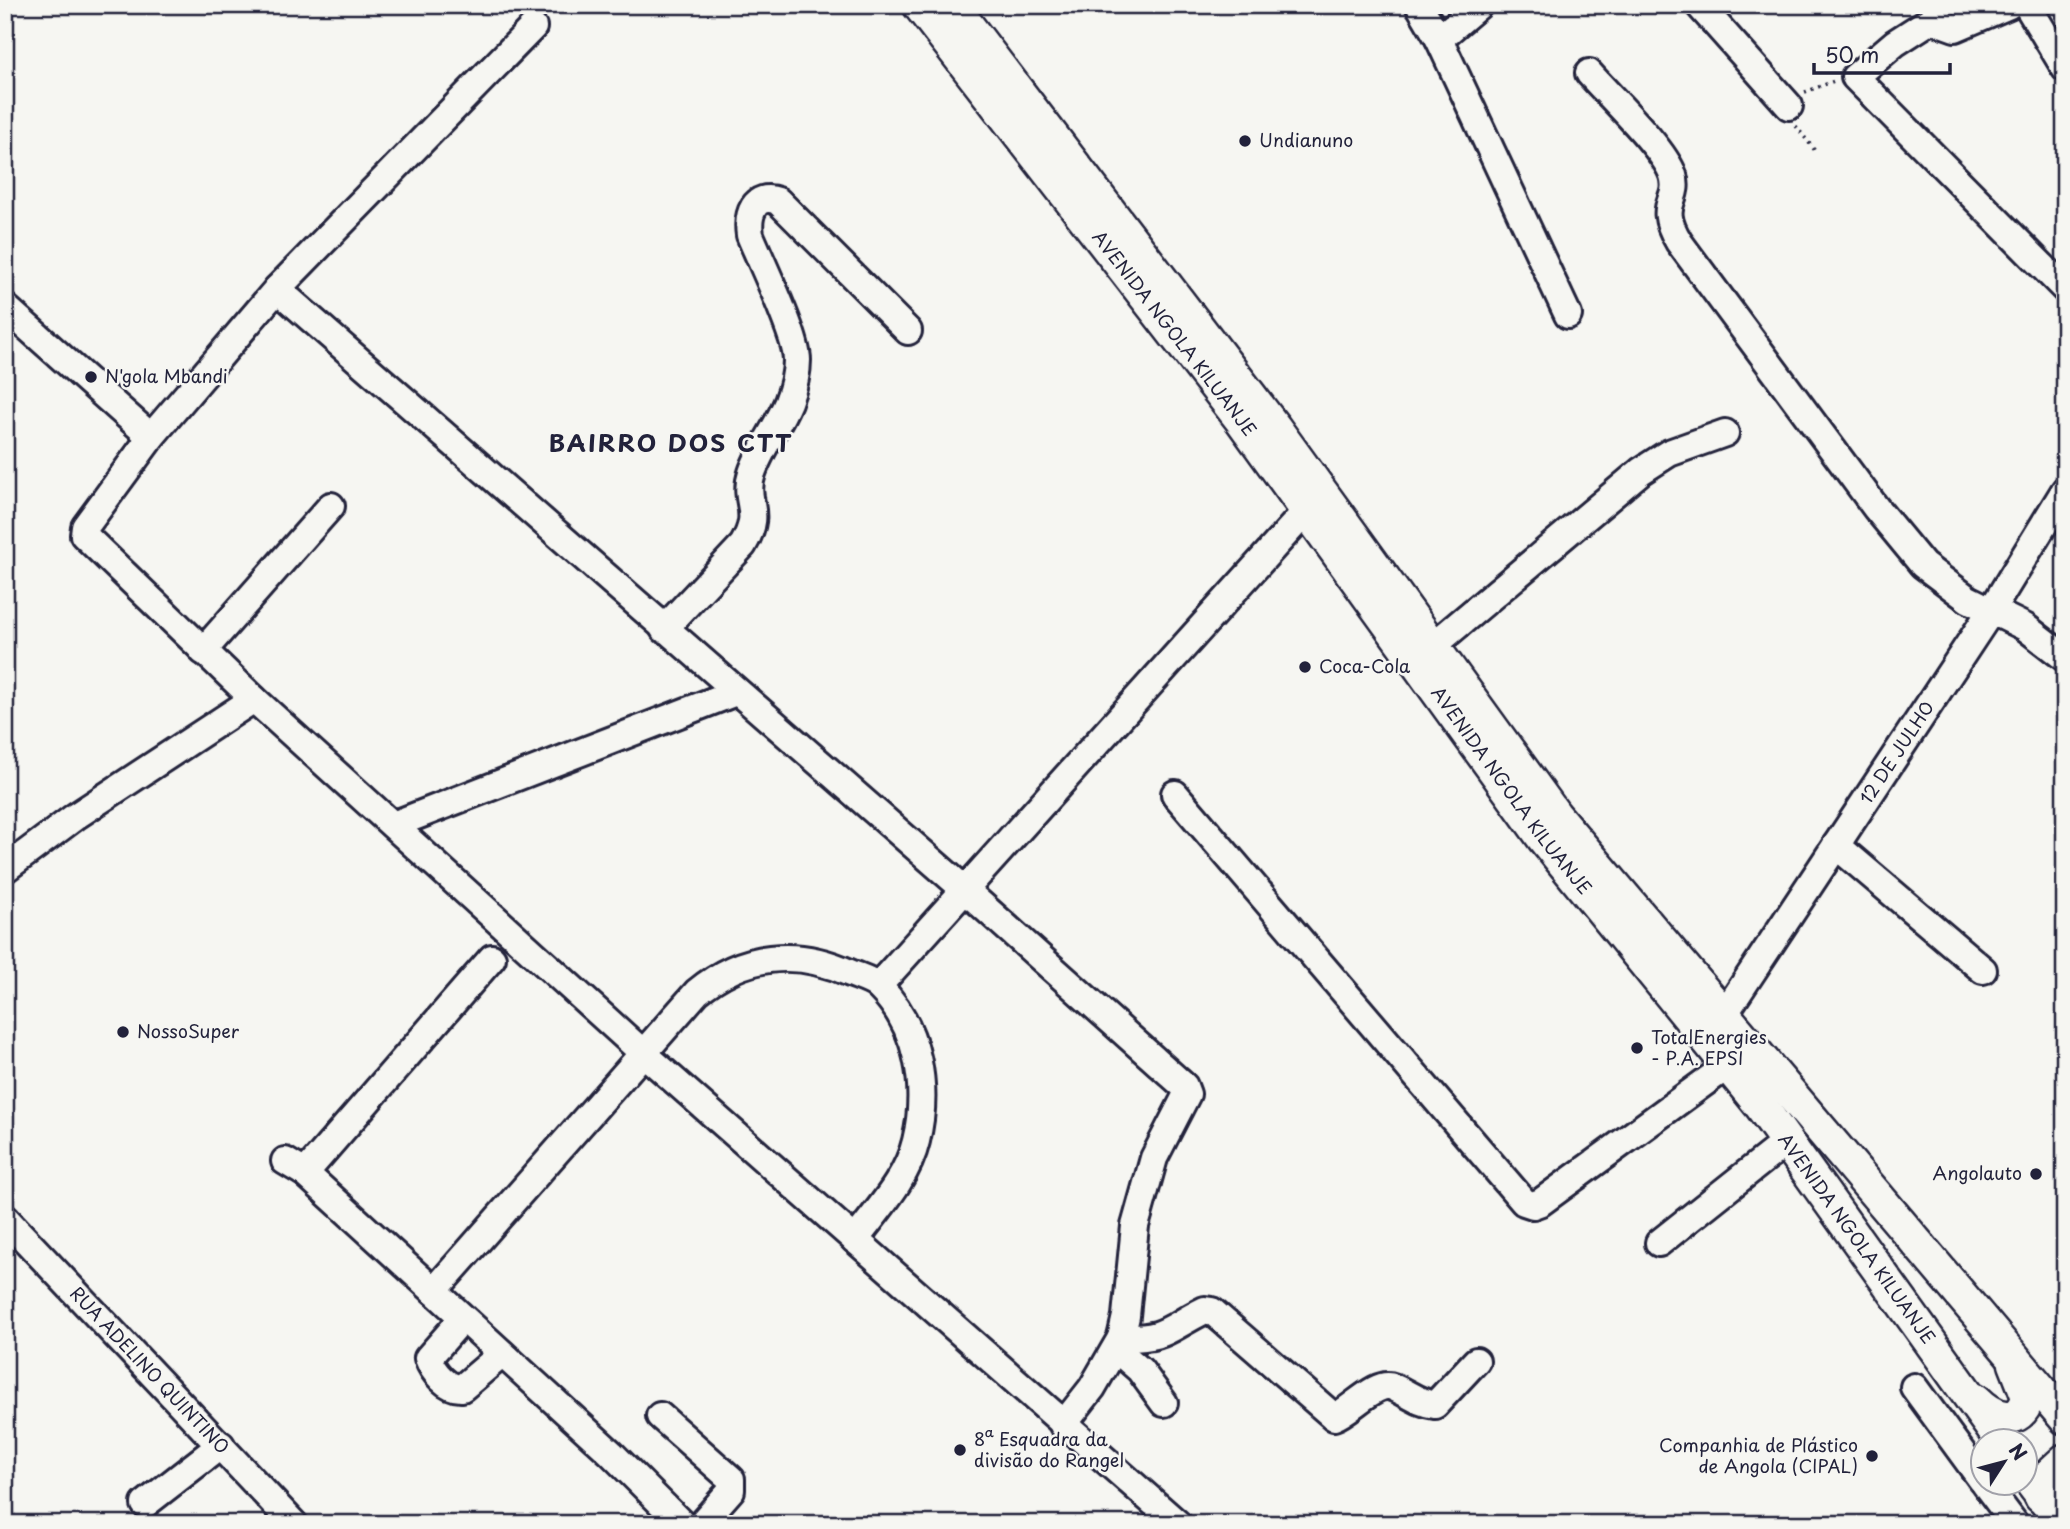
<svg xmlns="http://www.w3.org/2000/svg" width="2070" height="1529" viewBox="0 0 2070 1529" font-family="'Playpen Sans',sans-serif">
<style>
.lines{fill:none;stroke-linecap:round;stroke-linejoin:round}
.minor-casing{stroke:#22223b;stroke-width:32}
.major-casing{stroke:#22223b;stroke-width:37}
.path{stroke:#22223b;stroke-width:3.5;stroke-dasharray:2 5;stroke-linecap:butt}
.minor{stroke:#f6f6f2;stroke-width:26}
.major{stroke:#f6f6f2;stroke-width:32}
.poi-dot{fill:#22223b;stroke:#f6f6f2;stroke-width:2.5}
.labels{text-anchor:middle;stroke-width:5;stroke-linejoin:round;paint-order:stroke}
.poi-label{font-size:18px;fill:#22223b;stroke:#f6f6f2;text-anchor:start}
.street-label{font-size:18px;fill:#22223b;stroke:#f6f6f2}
.district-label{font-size:24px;font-weight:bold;letter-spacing:2px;fill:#22223b;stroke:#f6f6f2}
</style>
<rect width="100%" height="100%" fill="#f6f6f2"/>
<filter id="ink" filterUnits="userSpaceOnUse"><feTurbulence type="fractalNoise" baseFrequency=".0143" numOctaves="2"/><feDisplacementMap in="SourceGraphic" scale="14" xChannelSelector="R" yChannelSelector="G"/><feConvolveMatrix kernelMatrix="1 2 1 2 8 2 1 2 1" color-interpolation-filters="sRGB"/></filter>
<g filter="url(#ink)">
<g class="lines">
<!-- minor casing -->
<g class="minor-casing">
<g id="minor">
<path d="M1419,5l20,34 129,276"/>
<path d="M1699,5l90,101"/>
<path d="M1934,5l7,18 14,5 54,-23"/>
<path d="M2027,5l38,63"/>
<path d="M1937,16l-42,27 -40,34 210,212"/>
<path d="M533,27l-256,262 -126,148 -66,90 -1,8 170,164 388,353 536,472"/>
<path d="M1439,39l40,-34"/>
<path d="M1589,73c20,23 75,75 84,102 8,27 -18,27 6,67l197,266 47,57 45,34 57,28 40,31"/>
<path d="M277,289l688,601 219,196 3,8 -33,64 -19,68 -9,90 -5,22 -29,50 -29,37"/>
<path d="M5,307l146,130"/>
<path d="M664,629l79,-84c21,-36 -1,-42 9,-72 8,-24 26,-47 36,-71 5,-13 9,-28 9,-42 0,-24 -36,-98 -47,-125 -3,-20 4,-43 28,-34l130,130"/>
<path d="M1434,645l207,-174 28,-18 56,-20"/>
<path d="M203,651l128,-145"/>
<path d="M1175,794l349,408 9,3 8,-3 186,-136"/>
<path d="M393,825l343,-133"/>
<path d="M1836,845l147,125"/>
<path d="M5,869l71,-53 178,-117"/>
<path d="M878,986l429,-476"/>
<path id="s1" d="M1725,1013l266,-402 74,-121"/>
<path d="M285,1161l20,12 306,280 71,71"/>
<path d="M305,1173l187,-215"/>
<path id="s2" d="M5,1218l289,306"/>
<path d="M1659,1243l127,-101"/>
<path d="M434,1291l263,-299c46,-38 99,-44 153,-19 9,4 22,7 29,14 40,40 50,101 37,154 -9,38 -38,68 -61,99"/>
<path d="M463,1318l-35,40c5,14 19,31 34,30l40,-34"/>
<path d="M1121,1338c47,1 45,-9 84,-28l7,1 122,106c17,-6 42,-37 59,-30 15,6 25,16 42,18l41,-44"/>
<path d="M1116,1349l24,21 24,33"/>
<path d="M1914,1387l68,93"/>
<path d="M660,1416l71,63v11l-30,34"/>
<path d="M1985,1484l30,40"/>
<path d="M145,1504l76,-59"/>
</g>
</g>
<!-- major casing -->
<g class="major-casing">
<g id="major">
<path id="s3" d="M919,5l323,416 301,417 218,268 241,336"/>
<path d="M952,5l323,423 280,387 510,603"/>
<path d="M1976,1400c17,17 44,29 52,-3l-13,-33"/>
<path d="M2024,1473l39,51"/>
<path d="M2041,1497l11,-25 13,-12"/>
</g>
</g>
<!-- path -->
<path class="path" d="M1805,92l29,-11
M1796,126l20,26"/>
<!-- minor -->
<use href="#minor" class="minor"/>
<!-- major -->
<use href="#major" class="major"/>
</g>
</g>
<!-- markers -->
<g class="poi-dot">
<circle cx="1245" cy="141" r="7"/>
<circle cx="91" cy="377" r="7"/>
<circle cx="1305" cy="667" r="7"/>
<circle cx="123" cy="1032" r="7"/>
<circle cx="1637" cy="1048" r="7"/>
<circle cx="2036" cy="1174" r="7"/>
<circle cx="960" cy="1450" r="7"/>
<circle cx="1872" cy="1456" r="7"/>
</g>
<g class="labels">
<!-- poi labels -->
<g class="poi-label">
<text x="1259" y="147">Undianuno</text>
<text x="105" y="383">N'gola Mbandi</text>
<text x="1319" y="673">Coca-Cola</text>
<text x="137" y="1038">NossoSuper</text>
<text x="1651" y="1044">TotalEnergies<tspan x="1651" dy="21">- P.A. EPSI</tspan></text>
<text x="2022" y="1180" text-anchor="end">Angolauto</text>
<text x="974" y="1446">8ª Esquadra da<tspan x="974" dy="21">divisão do Rangel</tspan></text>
<text x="1858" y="1452" text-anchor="end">Companhia de Plástico<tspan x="1858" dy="21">de Angola (CIPAL)</tspan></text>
</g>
<!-- street labels -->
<g class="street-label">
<text dy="6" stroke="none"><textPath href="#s3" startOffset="416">AVENIDA NGOLA KILUANJE</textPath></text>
<text dy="6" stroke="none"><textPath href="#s1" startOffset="312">12 DE JULHO</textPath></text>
<text dy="6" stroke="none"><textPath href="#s3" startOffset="984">AVENIDA NGOLA KILUANJE</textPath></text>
<text dy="6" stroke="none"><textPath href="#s3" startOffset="1550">AVENIDA NGOLA KILUANJE</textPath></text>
<text dy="6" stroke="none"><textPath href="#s2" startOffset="210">RUA ADELINO QUINTINO</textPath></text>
</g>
<!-- district labels -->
<g class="district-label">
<text x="671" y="452">BAIRRO DOS CTT</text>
</g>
</g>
<!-- margin -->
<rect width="2070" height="1529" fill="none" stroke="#f6f6f2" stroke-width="28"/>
<rect x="14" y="14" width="2042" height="1501" fill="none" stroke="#22223b" stroke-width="2.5" filter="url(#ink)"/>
<!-- north arrow -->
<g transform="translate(2004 1462) rotate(54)"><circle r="33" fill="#f6f6f2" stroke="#a1a1a9" stroke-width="2"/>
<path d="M0-5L12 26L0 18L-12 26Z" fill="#22223b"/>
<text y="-10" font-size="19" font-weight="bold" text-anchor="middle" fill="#22223b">N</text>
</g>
<!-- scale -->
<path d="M1814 63v10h136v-10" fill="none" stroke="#22223b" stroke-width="3.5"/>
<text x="1825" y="63" font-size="21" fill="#22223b" stroke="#f6f6f2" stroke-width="5" paint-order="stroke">50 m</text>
</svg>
